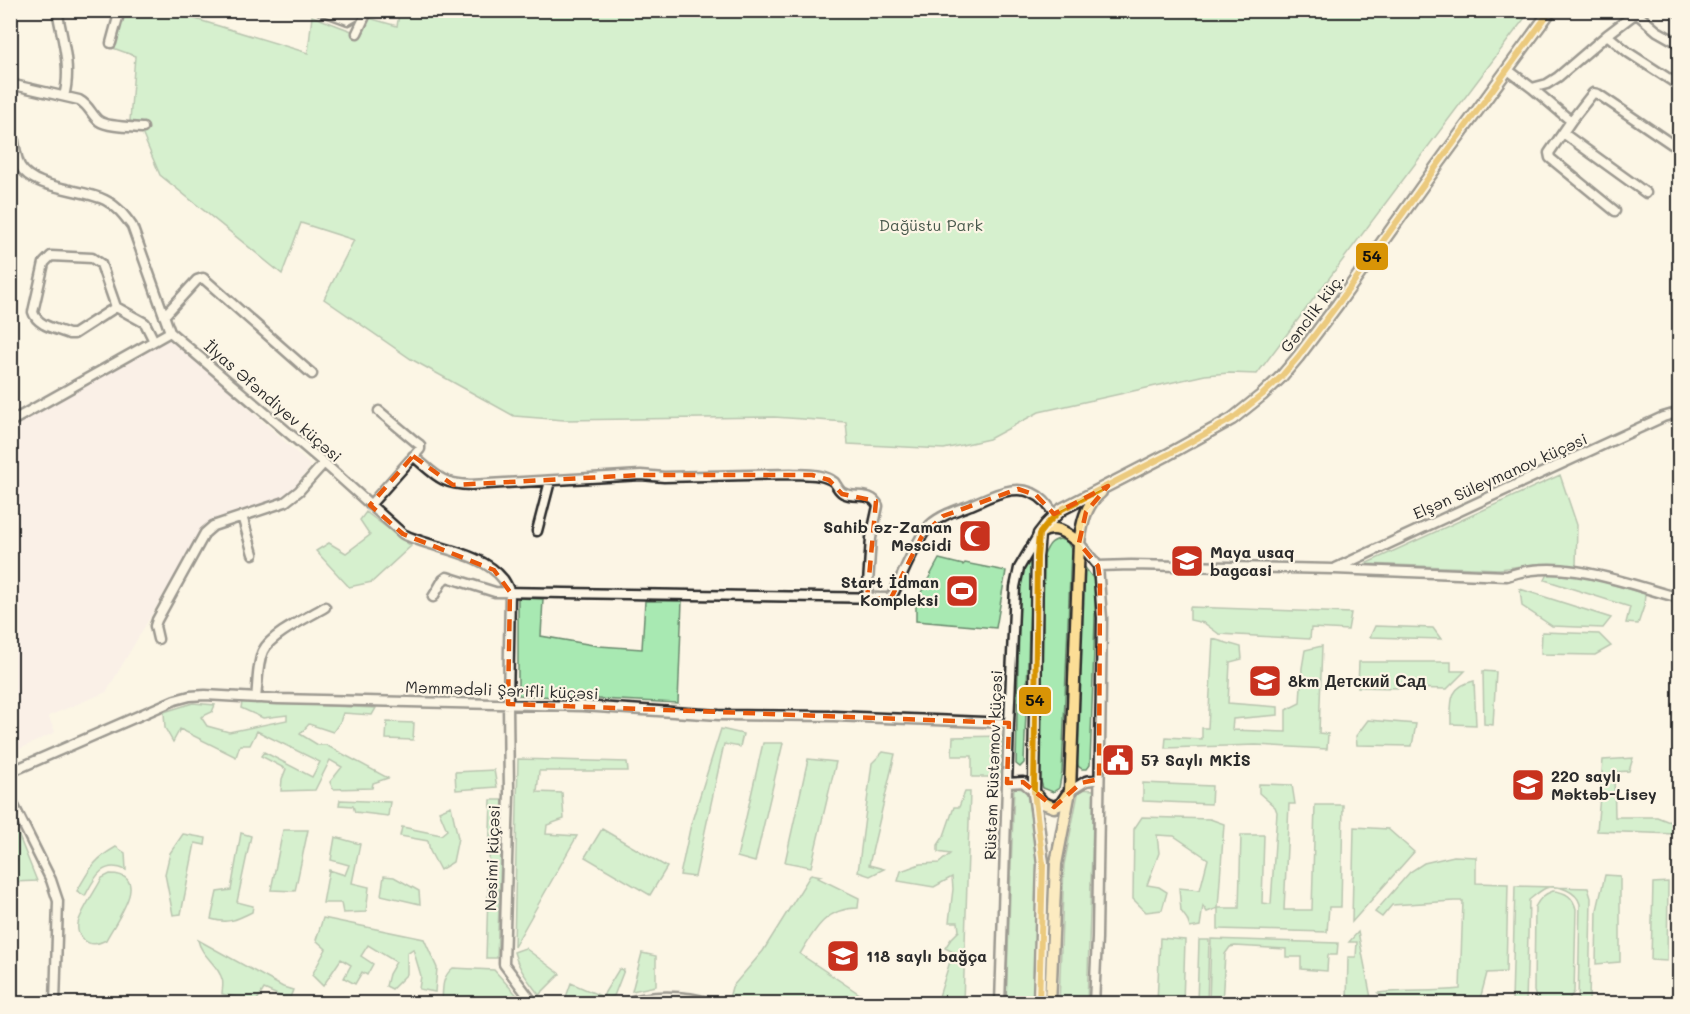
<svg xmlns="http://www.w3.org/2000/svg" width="1690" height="1014" viewBox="0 0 1690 1014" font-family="Mali,sans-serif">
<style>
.built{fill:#f8e8e9}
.green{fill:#a8e9b2;stroke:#6a8a6e;stroke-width:1.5}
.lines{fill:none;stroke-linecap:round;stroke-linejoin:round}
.minor-casing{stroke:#2b2b2b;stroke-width:13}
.major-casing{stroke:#2b2b2b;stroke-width:15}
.minor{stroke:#fcf5e5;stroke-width:8}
.major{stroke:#fcde96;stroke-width:10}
.bus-1-casing{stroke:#fcf5e5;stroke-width:10}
.bus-1{stroke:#d89406;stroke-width:6}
.marked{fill:none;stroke:#e8590c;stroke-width:4.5;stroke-dasharray:12 8;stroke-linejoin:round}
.labels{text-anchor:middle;stroke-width:4.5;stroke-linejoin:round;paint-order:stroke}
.park-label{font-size:16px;fill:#4a5a4d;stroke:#fcf5e5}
.street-label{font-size:16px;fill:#2b2b2b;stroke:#fcf5e5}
.poi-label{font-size:16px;font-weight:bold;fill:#2b2b2b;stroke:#fcf5e5;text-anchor:start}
.line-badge{stroke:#fcf5e5;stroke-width:2}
.pale-badge-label{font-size:16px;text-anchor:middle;font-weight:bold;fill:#111}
</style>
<rect width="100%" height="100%" fill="#fcf5e5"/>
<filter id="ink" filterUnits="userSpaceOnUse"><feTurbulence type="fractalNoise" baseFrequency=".0167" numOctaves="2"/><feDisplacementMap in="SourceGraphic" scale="12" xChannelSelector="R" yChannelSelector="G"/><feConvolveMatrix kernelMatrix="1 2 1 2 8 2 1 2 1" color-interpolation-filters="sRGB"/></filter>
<g filter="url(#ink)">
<!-- built -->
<path class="built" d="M171,337l140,129 -23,29 -79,26 -6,6 -97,165 -58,24 7,16 -44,21 -1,-324z"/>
<!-- green -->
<path class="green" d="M140,10l29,1 139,42 4,-37 45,17 12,-15 28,8 2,-11 -12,-5 1143,1 -273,363 -28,-1 -24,2 -166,37 -50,27 -45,10 -96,-5 -2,-22 -72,-5 -210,3 -50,-4 -103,-57 -87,-60 30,-59 -53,-17 -19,51 -122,-99 -18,-42 1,-10 -13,-2 5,-65 -22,-8 9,-32 7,-4z
M1560,475l17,50 -1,41 -42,-2 -34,5 -135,-5z
M366,512l45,34 -39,36 -23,5 -33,-36 13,-8 17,10 24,-18 -10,-15z
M1060,539l7,3 4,7 -9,223 -3,16 -6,4 -10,-4 -3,-9 4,-224c4,-9 6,-14 16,-16z
M1032,556l-8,207 -4,4 -4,-3 4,-188z
M939,559l24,6 2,-2 41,8 -10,57 -80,-7v-19z
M1083,565l10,13 3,11 -6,176 -3,4h-5l-4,-3 -1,-4z
M1548,574l33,1 64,19 -1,12 -6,18 -12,-1 4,-16 -85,-27z
M1520,589l91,29 -8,10 -51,-2 -30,-20z
M518,598l25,1 -2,37 58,10 43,3 3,-48h37l-4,102 -160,-8z
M1190,607l161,6 -3,17 -37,-2 -1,11 -91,-5 -15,-11 -14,-3z
M1375,626l58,2 8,11 -71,-2z
M1542,632l57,2 12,12 -16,9 -54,-1z
M1213,639l28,8 1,12 -12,3 -2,41 50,4v8l-45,4 -1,11 54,2v-22l14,-7 2,-35 3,-18 17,-4 -3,87 9,1 -1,15 -71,-4 -91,3 1,-11 36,2v-11h6z
M1359,662h92v9h14l-18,18 -89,-2z
M1483,671l13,1 -3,53 -9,-1z
M1474,681l2,44 -25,-1c0,-21 -3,-38 23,-43z
M242,702l134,6 -4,7 -29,-2 -3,9 -7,10 -24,-8 -9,10 18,11h8l62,33 -15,5 -1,5 -39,1 -3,-7 12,-15 -12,-7 -15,30 -34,1 1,-12 4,-10 -25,-13 3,-4 48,25 8,-15 -63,-31 -7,14h-10l-4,12 -56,-28 -7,13 -8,-14 -1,-16 29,-9 22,2 -3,7 -11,5 6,9 22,6 58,-12v-5l-24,3 -22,-10z
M1368,720l48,4 -4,22 -55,-1 -1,-9z
M387,722l27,1 -1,17 -27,-1z
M721,729l22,5 -3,13 -16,-3 -29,133 -15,-2 11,-51z
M1003,736l-1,41h-30v-21h-20l1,-19z
M763,743h20l-28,119 -18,-5z
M883,752l12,2 -26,111 15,4 -14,7 -12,-4 14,-109z
M1633,758l-4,13 -15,1 1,45h42l10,4 12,2v35l-4,1v-25l-78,-3 6,-71z
M518,759l109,3 1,9h-89l-2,21 25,1 2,26 -17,6 -1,9 31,2 -63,111z
M808,759l28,3 -25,105 -26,-5z
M494,770l3,17 -41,3 -1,-18z
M1143,783l69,3 -1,18 -68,-3z
M1259,784l33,1 3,19h-6l-5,106h28l3,-105h28l-2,102h-12l-2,25 -109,-3v-21l-11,4 -4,-6 -3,20 -10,2 -3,-9 -6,-8 -2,-23 21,2 8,-31 -34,-23 -17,-1 2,18 -12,32 12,2 8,5 -5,18 -16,2 -13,-13 1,-70 8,-12 68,2 14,5 -6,84h21l2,-73h23l-2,68 9,1 6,-92 -2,-5 -16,-14z
M1014,788l12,1 12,73 -4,141 -28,1z
M1079,789l15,1 -7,213 -28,1 5,-139z
M965,792h5l-7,211h-26l16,-51 -8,-4 6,-9 8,-8 -1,-9h-9l4,-33 -1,-12 -18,10 -36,-6 3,-10 19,-7 19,-1 11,-9 -12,-2v-7l6,-9 10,-29h5z
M340,800l50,2 -2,14 -33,-4 -2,-6 -14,-1z
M491,800h12l-6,158h-11z
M451,806l7,32 -5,24 -13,8 -10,-19 -2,-10 -28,-5 2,-9 39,8 6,-5 -8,-19z
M11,825l5,4 21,52 -25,1 5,-22 -6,-2z
M1354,827l34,2 26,23 -62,70z
M602,829l65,38 -17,28 -65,-38z
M283,830h25l-13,61 -24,-1z
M241,833l10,3 -14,66 16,4 -1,6c-16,8 -24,12 -41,7l6,-27 14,-2z
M183,834l23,4 -1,7 -10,-2 -14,71 -8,1 -8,-41 5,-21z
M335,837l25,7 -8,39 17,4 -3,25 -23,1 -2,-10h-18l6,-33 16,5 4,-10 -18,-5z
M116,847l9,6 1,17c-24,-11 -32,9 -41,26l-8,-5c13,-22 16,-31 39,-44z
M1454,856l22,1v26l32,1 -2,88 -19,1 -8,30h-77l-13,-3 -11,-7c27,-3 55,-1 82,-4l3,-88h-9l-62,4 -10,12 -7,-5 35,-40 14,-9z
M110,874c43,0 5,48 -4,66 -8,4 -15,6 -22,0 -5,-3 -7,-10 -6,-16 1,-9 19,-36 24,-46z
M811,874l10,2 -3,2 41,20 -1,10c-32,0 -43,21 -58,46l61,41 -2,8 -125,1 -6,-2 4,-15 31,-36z
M1605,875l15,1v86l-24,2 1,-54z
M384,876l10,1 25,14 1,13 -39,-9z
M1668,882l-1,79 -16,-1 2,-77z
M1515,886l73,2 3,10 -2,105h-11l2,-99c-3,-12 -21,-20 -34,-16 -5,2 -12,8 -17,12l-3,103h-14z
M1553,891c13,1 20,6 23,18l-2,83 -8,11h-25l-5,-5 -2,-7 1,-84c5,-9 9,-13 18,-16z
M10,894l5,1 -2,109 -3,-1z
M323,918l101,21 13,29 -2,24 -16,-3 2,-13 -8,-27 -6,4v21l-15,15 -6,-3 3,-12 7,-12 -28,-17 -7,11 12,8 -6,11 -5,-3 -7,12 -11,-6 7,-13 -10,-6 -18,27 -11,-11 14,-26 -10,-9z
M1358,932l14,71h-25l1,-46h8l1,-15h-8z
M1160,938l25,2 -2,63h-26z
M1211,939l127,4 -1,12h-9l-1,16 -26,-2v-12h-15v-8l-51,-3 -5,1 -5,7 -3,49h-13z
M198,940l85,47 10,3 -4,10 -25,-11 -8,13 -34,-8c0,-4 2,-11 0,-15 -4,-15 -21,-23 -24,-39z
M1199,940h10l-2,63h-10z
M525,948l35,26 -21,21c-10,-14 -21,-26 -25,-43z
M642,953l14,3v30l-24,5z
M453,968l41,2 30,33h-82c1,-13 -1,-26 11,-35z
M619,969l5,1 -10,26 -22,7h-28l7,-20 32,14 2,-5z"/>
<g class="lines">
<!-- minor casing -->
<g class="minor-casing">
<path id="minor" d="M57,10c5,28 15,58 7,86
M321,10l27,10 7,-4 4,-6
M1676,10l2,2
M1636,13l21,18 23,13
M357,33l11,-23
M1607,35l22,18 51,33
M111,43l9,-33
M1508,70l24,18 15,-4 11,-7 49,-42 33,-25
M10,84l69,16c11,6 12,15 20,21 8,6 33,6 44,7
M1532,88l39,33
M10,111c2,14 4,43 10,55 14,24 61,22 85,34 12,6 19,15 27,26l38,106 154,131 79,71c30,15 78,17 100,45 3,4 5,9 7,13l-2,112 1,89 -5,171 30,40
M1563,133l83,60
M1615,211l-65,-53 -1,-5 22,-32 22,-28 5,1 81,55
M116,307l-42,27h-5c-12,-5 -32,-8 -36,-22l11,-49 7,-7 41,2 9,6 15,43 29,16 9,18
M164,316l33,-36 6,-2 109,96
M10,422l160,-90
M413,456c23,19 27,28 58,29l170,-10 23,2 127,-3c13,1 32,-1 43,8 3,4 5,9 9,11 11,6 29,-2 35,13l-7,32 -4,61
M370,505l50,-56v-4l-4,-3 -37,-31
M242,516l11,38
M537,531l13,-50
M1079,543l19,23 4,52 -5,320 -3,66
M1098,566l33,-1 203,4 173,7c55,-20 119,8 173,22
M1336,568l327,-151 17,-5
M433,597l10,-17 4,-3 48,15 394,6 4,-4c9,-17 24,-56 37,-69 11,-10 27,-15 41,-20 23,-10 51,-26 73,-4 4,4 7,9 11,14
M158,639l-3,-13 2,-6 48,-87 8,-7 72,-24 14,-11 25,-28
M256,698c2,-15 1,-34 7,-47 8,-17 46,-34 62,-44
M10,772l165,-72 15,-4 15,-1 73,4 304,7 137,9 115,1 175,7
M1007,783l16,-1 11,10
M1070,791l16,-10 13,-2
M10,798l41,82 7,21 -3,103
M621,1004c31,-10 63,-9 94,0
M1000,1004l9,-281 6,-136 4,-19 20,-34"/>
</g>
<!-- major casing -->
<g class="major-casing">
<path id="major" d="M1040,533c15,-10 27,0 39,10
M1034,792l9,11 11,4 7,-3 6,-9
M1039,1004l4,-140 -9,-72 3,-235 2,-23 7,-9 16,-16 105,-54 65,-36 30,-24 19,-18 17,-20 40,-53 98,-137 115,-157
M1050,1004l6,-140 14,-73 9,-248c3,-19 6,-38 22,-51"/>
</g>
<!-- minor -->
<use href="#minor" class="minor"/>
<!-- major -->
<use href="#major" class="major"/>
<!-- bus-1 casing -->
<g class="bus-1-casing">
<path id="bus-1" d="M1039,1004l4,-140 -9,-72 3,-235 2,-23 7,-9 16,-16 105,-54 65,-36 30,-24 19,-18 17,-20 40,-53 98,-137 115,-157"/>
</g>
<!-- bus-1 -->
<use href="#bus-1" class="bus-1"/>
</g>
</g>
<!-- marked area -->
<path d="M0 0H1690V1014H0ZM413,456l40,29 188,-10h171l17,5 13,14 34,7 -9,98 24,-1 31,-62 21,-20 75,-27 18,6 18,19 54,-28 -22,26 -7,31 19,23 2,13 -1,200 -18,4 -27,24 -31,-25 -16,1 2,-60 -501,-19 2,-112 -16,-22 -91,-36 -33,-29z" fill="#fcf5e5" fill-opacity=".55" fill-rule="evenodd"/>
<path class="marked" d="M413,456l40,29 188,-10h171l17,5 13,14 34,7 -9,98 24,-1 31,-62 21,-20 75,-27 18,6 18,19 54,-28 -22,26 -7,31 19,23 2,13 -1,200 -18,4 -27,24 -31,-25 -16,1 2,-60 -501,-19 2,-112 -16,-22 -91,-36 -33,-29z"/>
<!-- icons -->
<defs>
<g id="mosque-square" transform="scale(1.725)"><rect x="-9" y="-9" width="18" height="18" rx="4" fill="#c8321e" stroke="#fcf5e5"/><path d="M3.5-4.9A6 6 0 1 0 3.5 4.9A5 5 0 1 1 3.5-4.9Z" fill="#fff"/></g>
<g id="school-square" transform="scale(1.725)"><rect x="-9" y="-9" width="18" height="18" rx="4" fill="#c8321e" stroke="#fcf5e5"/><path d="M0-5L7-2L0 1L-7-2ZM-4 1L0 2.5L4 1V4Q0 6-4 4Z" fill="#fff"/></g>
<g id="stadium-square" transform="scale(1.725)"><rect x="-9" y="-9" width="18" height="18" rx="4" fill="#c8321e" stroke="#fcf5e5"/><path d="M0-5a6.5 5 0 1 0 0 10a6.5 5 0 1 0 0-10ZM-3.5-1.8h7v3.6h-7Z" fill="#fff"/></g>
<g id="civic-square" transform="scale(1.725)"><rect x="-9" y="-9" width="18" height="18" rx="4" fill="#c8321e" stroke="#fcf5e5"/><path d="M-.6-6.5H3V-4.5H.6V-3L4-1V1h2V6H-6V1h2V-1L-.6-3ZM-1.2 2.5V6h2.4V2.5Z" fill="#fff"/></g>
</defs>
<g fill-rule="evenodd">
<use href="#mosque-square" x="975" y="536"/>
<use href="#school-square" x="1187" y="561"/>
<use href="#stadium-square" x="962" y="591"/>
<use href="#school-square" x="1265" y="681"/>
<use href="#civic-square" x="1118" y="760"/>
<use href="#school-square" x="1528" y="785"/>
<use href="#school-square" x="843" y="956"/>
</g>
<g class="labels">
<!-- park labels -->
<g class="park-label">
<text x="931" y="231">Dağüstu Park</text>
</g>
<!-- street labels -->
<g class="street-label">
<text transform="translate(1312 313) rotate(-53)" y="6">Gənclik küç.</text>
<text transform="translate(273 401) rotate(41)" y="6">İlyas Əfəndiyev küçəsi</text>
<text transform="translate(1500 476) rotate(-24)" y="6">Elşən Süleymanov küçəsi</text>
<text transform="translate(502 690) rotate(2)" y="6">Məmmədəli Şərifli küçəsi</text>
<text transform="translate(993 765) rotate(-88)" y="6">Rüstəm Rüstəmov küçəsi</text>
<text transform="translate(492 858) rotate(-88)" y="6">Nəsimi küçəsi</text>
</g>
<!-- poi labels -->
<g class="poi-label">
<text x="952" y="533" text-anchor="end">Sahib əz-Zaman<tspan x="952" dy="18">Məscidi</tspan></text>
<text x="1210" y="558">Maya usaq<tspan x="1210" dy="18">bagcasi</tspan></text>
<text x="939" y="588" text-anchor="end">Start İdman<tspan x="939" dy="18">Kompleksi</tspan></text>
<text x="1288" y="687">8km Детский Сад</text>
<text x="1141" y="766">57 Saylı MKİS</text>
<text x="1551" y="782">220 saylı<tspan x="1551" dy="18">Məktəb-Lisey</tspan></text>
<text x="866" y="962">118 saylı bağça</text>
</g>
</g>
<g class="line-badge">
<rect x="1355" y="242" width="34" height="29" rx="6" fill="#d89406"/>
<rect x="1018" y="686" width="34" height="29" rx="6" fill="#d89406"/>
</g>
<g class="pale-badge-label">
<text x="1372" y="262">54</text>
<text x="1035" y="706">54</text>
</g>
<!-- margin -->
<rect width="1690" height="1014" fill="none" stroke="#fcf5e5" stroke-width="36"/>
<rect x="18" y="18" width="1654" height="978" fill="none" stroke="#2b2b2b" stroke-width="2" filter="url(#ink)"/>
</svg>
